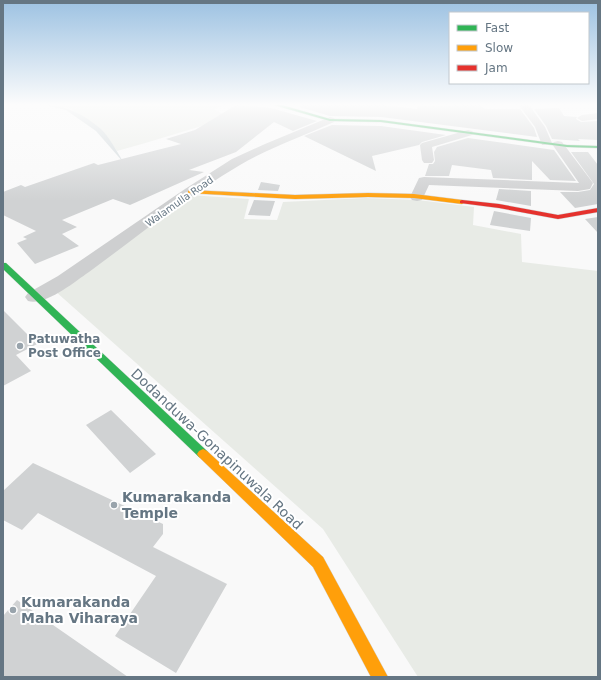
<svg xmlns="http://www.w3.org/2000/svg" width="601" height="680" viewBox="0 0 601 680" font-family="'DejaVu Sans',sans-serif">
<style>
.green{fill:#e8ebe6}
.water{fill:#ced6d9}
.building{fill:#d0d2d3}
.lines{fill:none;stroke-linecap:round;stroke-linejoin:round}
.fast-casing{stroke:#d5d6d7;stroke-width:1}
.slow-casing{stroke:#d5d6d7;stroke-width:1}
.jam-casing{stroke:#d5d6d7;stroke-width:1}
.street{fill:#cecfd0;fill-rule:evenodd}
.fast{fill:#30b455;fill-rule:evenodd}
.slow{fill:#ff9f0a;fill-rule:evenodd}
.jam{fill:#e5322d;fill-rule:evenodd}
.poi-dot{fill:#99a4ac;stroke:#fff;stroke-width:1.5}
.labels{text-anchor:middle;stroke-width:4;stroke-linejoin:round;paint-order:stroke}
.far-street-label{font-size:10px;fill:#657683;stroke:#fff}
.poi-label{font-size:12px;font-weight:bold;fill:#657683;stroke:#fff;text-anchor:start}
.near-street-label{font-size:14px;fill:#657683;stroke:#fff}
.near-poi-label{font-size:14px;font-weight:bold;fill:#657683;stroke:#fff;text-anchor:start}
</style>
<rect width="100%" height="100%" fill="#f9f9f9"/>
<!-- green -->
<path class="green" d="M56,105h168l-10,4 16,9c-38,10 -75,23 -113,33l-15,-21 -31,-21z
M189,195l60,4 -5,20 33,1 6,-18 83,-4 52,2 56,7 -1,18 48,9 1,28 76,9v406h-180l-95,-148 -268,-238z"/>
<!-- water -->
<path class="water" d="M45,105c22,0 39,10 56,24 9,9 16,23 23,34l-28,-32 -30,-21z"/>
<!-- building -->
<path class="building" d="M236,105l35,3 46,13 -24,10 -19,-9 -38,30 -47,18 15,2 -74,33 -17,-6 -51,21 15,7 -15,7 17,12 -44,18 -18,-21 10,-4 -4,-2 13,-6 -33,-16v-23l18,-7 4,2 69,-24 4,2 83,-21 -15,-5 29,-9z
M302,105h79l36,4 1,-3 62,-1 5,4h35l14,19 3,9 -156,-20 -51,-1 -30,-9z
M559,108l5,8 13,1 -1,2 5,3 17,-1v19l-20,-1 2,2 -28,-2 -6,-13 -12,-17z
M332,125l49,1 65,9 -24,7 -3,3 -47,11 4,15 -72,-35z
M468,138l86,12 22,31 -26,-1 -18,-19v19l-39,-2 -2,-8 -39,-5 -3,11h-24l4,-12h4l2,-3 -1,-9 3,-5z
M571,152h17l10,13v39l-23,4 -15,-16h18l12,-2 4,-6z
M261,182l19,3 -2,6 -20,-1z
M499,189l32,2v15l-35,-6z
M254,200l21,1 -5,15 -22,-1z
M494,211l37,7 -1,13 -40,-6z
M598,217v16l-13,-14z
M3,310l34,34 -21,11 15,16 -28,15z
M111,410l45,44 -26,19 -44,-48z
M33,463l130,61v10l-10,13 74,37 -51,89 -61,-37 41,-60 -118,-63 -16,17 -19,-10v-29z
M17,600l111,77h-125v-61z"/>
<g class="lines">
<!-- fast casing -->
<g class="fast-casing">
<path id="fast" d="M274,105h8l48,14 51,1 186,25 31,1v2l-31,-1 -186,-25 -51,-1z
M3,263h3l201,188 2,3 -2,3 -4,2 -4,-2 -196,-188z"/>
</g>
<!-- slow casing -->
<g class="slow-casing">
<path id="slow" d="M190,190l105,5 73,-2 46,1 48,6 3,2 -3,2 -48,-6 -46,-1 -73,2 -107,-6v-2z
M203,449l4,2 116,106 65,120h-17l-58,-110 -114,-110 -2,-3 2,-3z"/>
</g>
<!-- jam casing -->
<g class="jam-casing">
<path id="jam" d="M462,200l37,4 59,11 40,-7v4l-40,7 -59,-11 -39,-5v-2z"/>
</g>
<!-- street -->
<path class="street" d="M519,105h10l16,22 7,16 -2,2h-8l-7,-18z
M598,113v6l-16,2 -5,-3 5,-3z
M330,117l4,1 1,2 -1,2c-31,14 -65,26 -94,43 -53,31 -102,71 -151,107 -15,10 -43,34 -61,29l-3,-4 3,-4 30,-17 127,-87 47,-30 33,-15z
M468,130l4,1 2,2 -2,2 -40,12 2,13 -2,3h-8l-2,-3 -2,-15 2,-2z
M558,141l4,1 31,41 -3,6 -12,2 -149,-6 -7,15 -5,1 -5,-1 -2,-3 9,-19 5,-1 155,6 -27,-39 2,-2z"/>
<!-- fast -->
<use href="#fast" class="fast"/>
<!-- slow -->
<use href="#slow" class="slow"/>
<!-- jam -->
<use href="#jam" class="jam"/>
</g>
<!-- sky -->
<linearGradient id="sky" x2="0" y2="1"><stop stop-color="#9dc2e2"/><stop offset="0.52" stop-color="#fcfcfc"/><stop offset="1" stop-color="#fcfcfc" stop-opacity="0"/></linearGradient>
<rect width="601" height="201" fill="url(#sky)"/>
<!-- markers -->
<g class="poi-dot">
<circle cx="20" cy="346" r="4"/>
<circle cx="114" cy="505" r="4"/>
<circle cx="13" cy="610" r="4"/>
</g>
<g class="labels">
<!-- far-street labels -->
<g class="far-street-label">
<text transform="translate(179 201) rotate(-35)" y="4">Walamulla Road</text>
</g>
<!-- poi labels -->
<g class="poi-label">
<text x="28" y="343">Patuwatha<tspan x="28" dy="14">Post Office</tspan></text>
</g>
<!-- near-street labels -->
<g class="near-street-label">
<text transform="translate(217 449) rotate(43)" y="5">Dodanduwa-Gonapinuwala Road</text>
</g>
<!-- near-poi labels -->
<g class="near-poi-label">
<text x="122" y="502">Kumarakanda<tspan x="122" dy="16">Temple</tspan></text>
<text x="21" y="607">Kumarakanda<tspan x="21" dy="16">Maha Viharaya</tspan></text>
</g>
</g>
<!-- border -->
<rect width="601" height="680" fill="none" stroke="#657683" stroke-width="8"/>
<!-- legend -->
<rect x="449" y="12" width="140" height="72" fill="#ffffff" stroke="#c1c8cd"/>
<rect x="457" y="25" width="20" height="6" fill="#30b455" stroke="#c1c8cd"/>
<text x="485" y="32" font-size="12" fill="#657683">Fast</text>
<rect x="457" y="45" width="20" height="6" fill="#ff9f0a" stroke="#c1c8cd"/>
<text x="485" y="52" font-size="12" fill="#657683">Slow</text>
<rect x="457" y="65" width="20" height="6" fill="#e5322d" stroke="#c1c8cd"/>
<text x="485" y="72" font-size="12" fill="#657683">Jam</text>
</svg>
